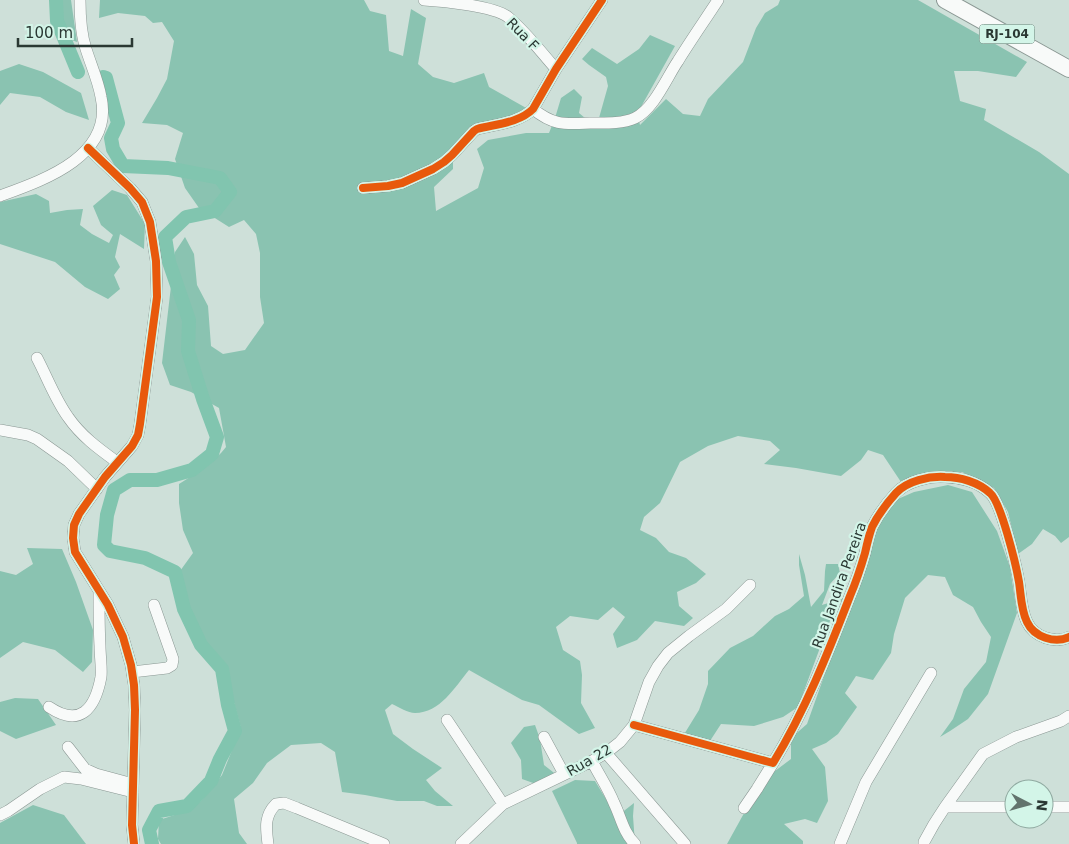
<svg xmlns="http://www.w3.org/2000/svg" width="1069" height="844" viewBox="0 0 1069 844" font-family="'DejaVu Sans',sans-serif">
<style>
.forest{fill:#8ac3b1}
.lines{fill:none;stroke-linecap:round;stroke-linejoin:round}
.river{stroke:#81c5af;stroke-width:14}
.minor-casing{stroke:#8a9793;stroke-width:12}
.highway-casing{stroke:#8a9793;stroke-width:18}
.minor{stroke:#f8faf9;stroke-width:11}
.highway{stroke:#f8faf9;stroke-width:16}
.cycleway-casing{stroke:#d3f5e8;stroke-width:11}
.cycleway{stroke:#e8590c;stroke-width:8}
.labels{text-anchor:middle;stroke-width:4.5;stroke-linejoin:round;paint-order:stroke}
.shield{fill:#d3f5e8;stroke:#5d7169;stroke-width:1}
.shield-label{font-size:12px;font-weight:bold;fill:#2a3833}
.street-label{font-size:14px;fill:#2a3833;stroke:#d3f5e8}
</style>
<rect width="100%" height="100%" fill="#cee0d9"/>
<!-- forest -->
<path class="forest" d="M51,0h20l6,42 -18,-7z
M100,0h264l6,11 16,4 3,36 14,5 8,-47 15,9 -8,46 15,13 21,6 30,-10 5,14 39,22 -51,24 -24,24v12l-19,18 2,24 42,-23 6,-20 -7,-19 11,-9 38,-7h23l6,-15 6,-20 13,-9 8,8 -3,16 6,5h14l9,-32 -2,-9 -17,-12 -7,-6 10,-11 25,16 22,-15 11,-14 25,11 -38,68 3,11 26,-26 17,15 17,2 8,-17 35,-37 13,-34 9,-15 13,-8 2,-5h138l109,62 -11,15 -38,-6h-24l6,30 26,8 -2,11 55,32 30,22v363l-8,6 -6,-7 -12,-7 -11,15 -14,10 -10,-42 -14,-24 -32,-16 -34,2 -27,8 -18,-27 -15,-5 -7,10 -20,16 -45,-8 -32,-4 16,-14 -10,-9 -32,-5 -30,10 -28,16 -20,41 -16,14 -4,13 16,8 13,14 17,6 20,16 -10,9 -19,9 2,14 14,12 -9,8 -29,-5 -18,19 -20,8 -4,-14 12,-17 -12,-10 -15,13 -28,-4 -14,11 7,23 17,11 2,14 -1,28 14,25 -16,6 -40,-29 -17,-5 -53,-30c-14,17 -29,43 -54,43 -7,0 -16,-6 -23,-9l-7,6 8,24 20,15 29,19 -16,12 9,11 18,15h-16l-13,-5h-27l-32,-6 -23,-3 -7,-40 -14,-9 -30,2 -24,18 -14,20 -19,16 5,34 8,11h-86l-3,-5 1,-19 28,-9 14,-10 21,-26 19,-47 -8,-29 -8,-36 -24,-27 -12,-27 -9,-38 13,-18 -10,-23 -4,-27v-19c17,-11 35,-21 47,-37l-7,-39 -28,-16 -21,-7 -8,-22 13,-111 10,-15 9,17 3,31 11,21 3,40 12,8 22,-4 19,-27 -4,-26v-44l-4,-19 -12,-14 -15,7 -30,-19 -14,-20 -10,-29 8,-26 -16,-8 -25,-2 15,-25 10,-19 7,-38 -12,-19 -9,1 -8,-7 -27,-3 -19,5z
M19,64l24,8 38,21 8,27 -23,-8 -26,-15 -30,-4 -10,12v-34z
M112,190l15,5 18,29 -1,25 -24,-15 -5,23 5,10 -6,8 6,14 -12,10 -23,-12 -30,-25 -55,-18v-42l36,-8 13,7 1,12 17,-3 16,-1 -3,16 12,9 17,9 4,-8 -12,-10 -8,-19z
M948,485l24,7 25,39 13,36 7,46 -29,81 -20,25 -18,12 -10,6 13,-18 11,-30 22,-27 5,-25 -10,-15 -8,-15 -20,-12 -8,-18 -17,-2 -23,23 -11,36 -3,19 -18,27 -17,-4 -11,17 12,14 -19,27 -12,9 -14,6 13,18 3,34 -11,22 -12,-4 -21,5 19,17v3h-76l21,-38 23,-32 20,-15v-21l16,-14 25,-70 36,-107 23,-45 23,-10z
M27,548l35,1 14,33 17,48 -1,32 -9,10 -28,-22 -32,-8 -23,16v-87l16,4 17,-11z
M799,554l6,21 6,32 13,-16 1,-20 1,-7h12l2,9 -10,11 -8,21 22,-7 -10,12 -36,97 -15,10 -29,9 -33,-2 -13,20 -25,-8 16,-26 9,-26v-13l22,-23 23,-12 22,-20 14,-7 15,-13 -5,-31z
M15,698l23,1 18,26 -40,14 -16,-8v-29z
M535,725l5,14 4,26 14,11 -22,8 -14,-5 -1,-19 -10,-17 13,-16z
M575,780l20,1 17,28 8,5 14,-11 -1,13 2,28h-58v-1l-25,-52z
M33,805l31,10 22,29h-86v-21z"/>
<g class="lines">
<!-- river -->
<path class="river" d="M56,0l1,21 21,51
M103,77l3,1 12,45 -7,15 2,11 10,17 45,2 52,10 10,14 -15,19 -29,6 -21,20 4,25 20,58 -1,31 15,48 14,38 -5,17 -20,16 -35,10h-27l-16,10 -7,25 -3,30 6,6 35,7 30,14 9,37 17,36 21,24 6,36 7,26 -15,28 -9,22 -24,25 -28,5 -10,19 3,14"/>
<!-- minor casing -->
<g class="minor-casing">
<path id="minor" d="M424,0c19,1 70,6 84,17 18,15 33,35 48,52
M533,109c21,17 32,15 57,14 14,0 32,1 45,-5 19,-9 32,-41 43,-57 13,-21 27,-41 40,-61
M88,148l42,40 12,14 8,20 6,39 1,36 -17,127 -2,11 -6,11 -27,31 -26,37 -5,11 -1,13 2,14 33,53 15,32 8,28 3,20 1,25 -3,115 2,19
M363,188l25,-2 14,-3 31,-14 11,-7 8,-7 22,-24 3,-2c19,-5 42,-6 56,-20l23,-40 46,-69
M0,196c44,-16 114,-40 101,-99 -3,-17 -10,-32 -15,-48 -5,-15 -6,-33 -6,-49
M37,358c10,19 18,41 31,59 13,19 31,32 49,45
M0,430l28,5 9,4 31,22 29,28
M132,672l35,-4 5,-3 1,-6 -19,-54
M49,707c31,21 46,2 52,-30 1,-9 -1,-21 -1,-31 -1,-18 -1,-36 -1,-55
M447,720l56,84
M634,725l139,38c32,-52 55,-110 77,-167 6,-14 11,-29 15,-43 2,-9 4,-18 7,-26 6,-12 15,-24 24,-34 11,-12 33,-17 49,-16 15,0 33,5 45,16 11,9 26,72 29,89 2,13 2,28 8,40 7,15 28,22 42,15
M544,737l20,37
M68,747l17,22 11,5 37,10
M606,753l79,91
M592,761c7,14 16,27 22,42 7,14 9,29 21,41
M945,807l38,-53 33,-17 45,-16 8,-5
M1044,807h25
M744,808l13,-19 16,-26
M0,815l8,-4 32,-22 24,-12 17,2 52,13
M268,844c-2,-16 -4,-28 8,-40l8,-1 13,5 87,36
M461,844l42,-40 89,-43 14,-8 14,-11 14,-17 15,-43 9,-16 10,-13 21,-17 37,-27 24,-24
M840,844l26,-62 65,-109
M924,844v-2l10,-18 11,-17h69"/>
</g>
<!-- highway casing -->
<g class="highway-casing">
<path id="highway" d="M945,0l124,69"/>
</g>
<!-- minor -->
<use href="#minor" class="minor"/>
<!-- highway -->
<use href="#highway" class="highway"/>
<!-- cycleway casing -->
<g class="cycleway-casing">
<path id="cycleway" d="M88,148l42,40 12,14 8,20 6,39 1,36 -17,127 -2,11 -6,11 -27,31 -26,37 -5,11 -1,13 2,14 33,53 15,32 8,28 3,20 1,25 -3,115 2,19
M363,188l25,-2 14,-3 31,-14 11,-7 8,-7 22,-24 3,-2c19,-5 42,-6 56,-20l23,-40 46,-69
M634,725l139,38c32,-52 55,-110 77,-167 6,-14 11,-29 15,-43 2,-9 4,-18 7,-26 6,-12 15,-24 24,-34 11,-12 33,-17 49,-16 15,0 33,5 45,16 11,9 26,72 29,89 2,13 2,28 8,40 7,15 28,22 42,15"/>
</g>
<!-- cycleway -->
<use href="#cycleway" class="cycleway"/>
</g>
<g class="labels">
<!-- shield labels -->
<rect class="shield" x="979.5" y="24.5" width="55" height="19" rx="4"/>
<g class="shield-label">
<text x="1007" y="38">RJ-104</text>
</g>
<!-- street labels -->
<g class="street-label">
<text transform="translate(523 34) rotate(46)" y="5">Rua F</text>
<text transform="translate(839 585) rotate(-70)" y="5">Rua Jandira Pereira</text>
<text transform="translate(589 760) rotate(-30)" y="5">Rua 22</text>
</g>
</g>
<!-- north arrow -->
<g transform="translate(1029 804) rotate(96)"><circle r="24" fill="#d3f5e8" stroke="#8fa9a0"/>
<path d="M0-4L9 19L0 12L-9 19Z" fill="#63736d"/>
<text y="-8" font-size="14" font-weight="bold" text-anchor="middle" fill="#2a3833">N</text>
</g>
<!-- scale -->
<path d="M18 38v8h114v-8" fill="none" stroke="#2a3833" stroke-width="2.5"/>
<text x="25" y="38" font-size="15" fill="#2a3833" stroke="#d3f5e8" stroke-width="4" paint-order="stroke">100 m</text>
</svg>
